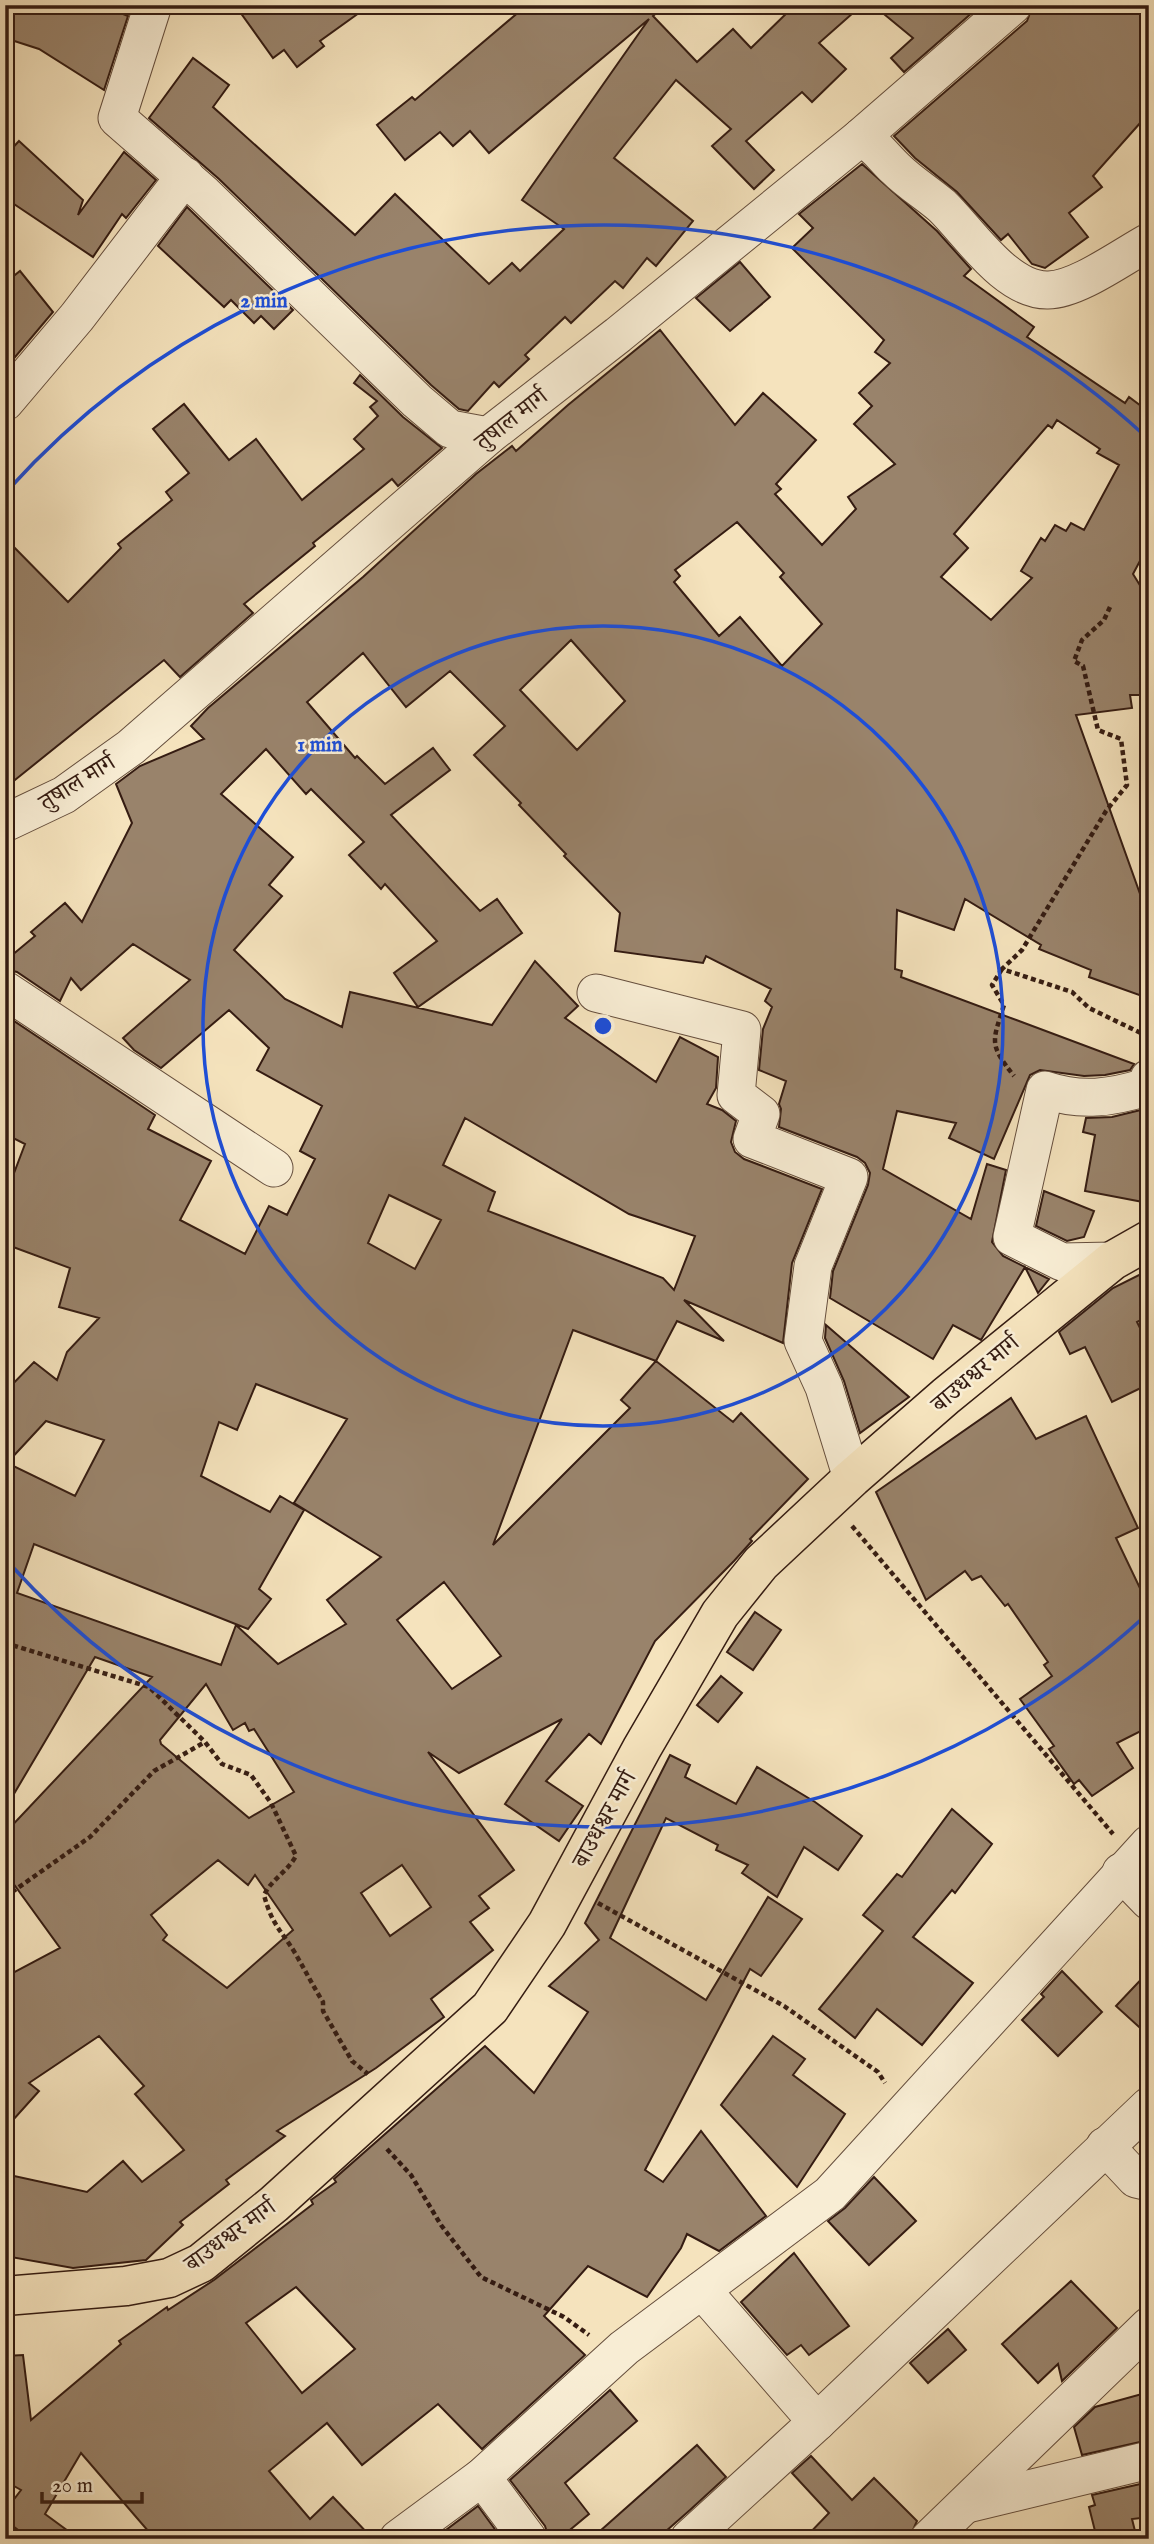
<svg xmlns="http://www.w3.org/2000/svg" width="1154" height="2544" viewBox="0 0 1154 2544" font-family="'IM FELL English','Noto Serif Devanagari',serif">
  <style>
    .building { fill: #99836b; stroke: #351c12; stroke-width: 2; fill-rule: evenodd }
    .lines { fill: none; stroke-linecap: round; stroke-linejoin: round }
    .minor-casing { stroke: #654e3d; stroke-width: 39 }
    .major-casing { stroke: #351c12; stroke-width: 41 }
    .path { stroke: #351c12; stroke-width: 4.5; stroke-dasharray: 5 3.5; stroke-linecap: butt }
    .minor { stroke: #f8edd4; stroke-width: 37 }
    .major { stroke: #f5e3bd; stroke-width: 38 }
    .ring { fill: none; stroke: #1d4ed8; stroke-width: 3.5 }
    .labels { text-anchor: middle; stroke-width: 5; stroke-linejoin: round; paint-order: stroke }
    .street-label { font-size: 24px; fill: #351c12; stroke: #f8edd4 }
    .centre { fill: #1d4ed8; stroke: #f8edd4; stroke-width: 3.5 }
    .ring-label { font-size: 21px; text-anchor: middle; font-weight: bold; fill: #1d4ed8; stroke: #f8edd4; stroke-width: 5; stroke-linejoin: round; paint-order: stroke }
  </style>
  <rect width="100%" height="100%" fill="#f5e3bd"/>
  <filter id="stains"><feTurbulence type="fractalNoise" baseFrequency=".00286" numOctaves="4"/><feColorMatrix values="0 0 0 0 .2 0 0 0 0 .09 0 0 0 0 .02 0 0 0 .5 -.17"/></filter>
  <radialGradient id="worn" r=".72"><stop offset=".6" stop-color="#630" stop-opacity="0"/><stop offset="1" stop-color="#630" stop-opacity=".3"/></radialGradient>
  <g class="building">
    <polygon points="5,5 101,5 128,16 104,90 39,49 5,38"/>
    <polygon points="235,5 370,5 320,41 324,46 297,67 284,50 273,58"/>
    <polygon points="527,5 665,5 653,16 697,62 733,29 751,48 795,5 862,5 819,43 846,69 812,102 802,92 746,141 774,170 754,189 712,146 731,129 676,80 614,158 693,221 656,266 647,258 623,288 615,281 571,323 565,317 525,355 529,359 499,387 494,382 468,411 459,409 431,385 219,179 149,118 193,58 229,85 213,107 355,235 395,194 489,284 512,263 520,271 564,229 522,200 649,19 489,153 470,131 453,146 440,132 405,160 377,125 412,97 415,100"/>
    <polygon points="873,5 981,5 904,72 891,58 913,38"/>
    <polygon points="1033,5 1149,5 1149,113 1093,176 1102,187 1069,213 1088,237 1045,268 1032,264 1008,234 1001,240 957,192 915,158 894,136 1027,21"/>
    <polygon points="19,141 83,200 78,215 124,152 156,180 126,218 122,214 93,257 5,198 5,156"/>
    <path d="M862,164L937,231L971,269L964,276L1034,327L1027,337L1125,403L1129,397L1149,412V544L1133,574L1149,600V695H1130L1132,708L1076,715L1149,919V965L1142,996L1089,977L1091,970L1039,949L1041,945L965,899L954,930L897,910L895,969L902,971L901,977L1134,1064L1130,1070L1105,1075L1084,1076L1040,1070L1030,1075L994,1159L949,1138L956,1123L897,1111L883,1169L971,1219L987,1164L1006,1170L992,1242L1003,1256L1049,1279L1038,1293L1025,1267L981,1340L953,1325L933,1359L830,1298L833,1271L868,1185L870,1173L865,1163L857,1157L779,1127L781,1109L779,1104L786,1081L759,1070L763,1029L772,1007L765,1001L771,989L706,956L703,963L615,951L620,913L564,856L566,854L519,805L521,803L474,755L505,726L450,671L406,707L363,653L307,702L355,758L357,756L385,784L433,748L450,770L391,815L480,911L497,899L522,933L418,1007L394,973L437,941L385,884L381,889L349,855L364,842L311,789L306,794L266,749L221,794L293,857L269,885L282,896L234,950L285,999L342,1027L350,992L492,1025L535,961L578,1006L565,1018L656,1082L680,1037L718,1057L716,1088L707,1104L722,1110L736,1121L731,1142L735,1152L744,1159L822,1189L792,1263L783,1343L684,1300L724,1341L677,1321L656,1361L733,1422L741,1413L808,1479L750,1539L752,1541L734,1561L655,1641L601,1744L589,1734L546,1781L583,1806L559,1841L505,1804L562,1719L459,1773L428,1752L514,1870L479,1896L489,1908L470,1922L493,1950L431,1999L444,2017L376,2068L277,2131L285,2136L226,2180L229,2184L180,2222L183,2225L146,2260L73,2268L5,2256V2174L87,2192L123,2161L142,2182L184,2150L135,2094L144,2086L99,2036L29,2083L39,2091L5,2129V1977L60,1948L5,1872V1833L152,1677L95,1657L5,1809V1392L34,1362L57,1380L67,1352L99,1318L59,1307L70,1268L5,1244V1197L25,1144L5,1134V1015L155,1115L148,1129L211,1161L180,1220L245,1254L269,1206L287,1215L315,1159L300,1151L322,1106L257,1070L269,1048L229,1010L161,1068L134,1050L123,1038L190,980L133,944L81,990L71,978L60,1001L17,972L5,969V961L35,936L31,932L65,903L82,922L132,823L116,784L140,766L204,739L191,726L208,708L363,577L476,474L512,446L516,451L568,405L660,330L735,425L763,393L816,440L776,484L781,489L775,494L822,545L856,509L848,497L895,464L854,424L872,406L859,393L890,363L875,352L884,340L792,248L813,228L799,214ZM1057,420L1100,449L1097,453L1119,465L1084,530L1071,523L1066,531L1055,525L1045,541L1041,538L1021,571L1032,578L991,620L941,577L968,548L954,534L1048,425L1052,428ZM737,522L784,573L780,577L822,624L782,666L740,617L719,636L674,582L680,576L675,570ZM571,640L625,701L577,750L520,690ZM465,1118L629,1214L695,1236L674,1290L663,1278L488,1211L495,1192L443,1165ZM389,1195L441,1220L415,1269L368,1243ZM573,1330L656,1361L621,1400L630,1408L493,1545ZM256,1384L347,1419L294,1503L381,1557L327,1600L346,1624L278,1664L236,1625L221,1665L17,1593L34,1544L248,1629L271,1599L259,1589L304,1510L280,1496L270,1512L201,1476L219,1422L237,1430ZM46,1421L104,1440L75,1496L7,1463ZM444,1582L501,1656L452,1689L397,1620ZM206,1684L233,1730L245,1723L249,1731L254,1729L294,1792L249,1818L161,1744L160,1740ZM218,1860L248,1885L255,1875L293,1930L227,1988L163,1940L167,1935L151,1915ZM402,1865L431,1907L390,1936L361,1893Z"/>
    <polygon points="187,207 293,310 274,329 261,316 254,323 231,300 224,307 158,246"/>
    <polygon points="740,262 770,297 730,331 696,298"/>
    <polygon points="20,271 53,312 5,369 5,283"/>
    <polygon points="360,375 403,417 442,448 398,486 392,479 313,543 315,546 244,604 253,613 180,677 164,660 5,788 5,538 68,602 121,548 118,544 172,500 166,492 189,473 153,429 184,404 229,460 256,439 302,500 364,449 354,439 378,416 370,407 377,401 354,383"/>
    <polygon points="1149,1108 1149,1187 1145,1186 1143,1202 1085,1191 1095,1135 1083,1132 1086,1118 1112,1117"/>
    <polygon points="1044,1191 1094,1211 1084,1237 1067,1241 1036,1226"/>
    <polygon points="1149,1270 1149,1316 1137,1322 1149,1346 1149,1384 1112,1402 1085,1347 1070,1354 1059,1332 1113,1288"/>
    <polygon points="826,1325 909,1397 860,1433 844,1381 825,1338"/>
    <polygon points="1011,1398 1036,1439 1086,1416 1138,1528 1116,1538 1149,1607 1149,1727 1117,1743 1133,1768 1092,1796 1079,1780 1074,1784 1049,1749 1054,1746 1020,1699 1052,1676 1044,1665 1048,1662 1008,1604 1005,1606 981,1576 972,1580 965,1571 926,1600 876,1492"/>
    <polygon points="755,1612 781,1630 753,1670 727,1652"/>
    <polygon points="721,1676 742,1693 718,1722 697,1705"/>
    <path d="M670,1755L690,1765L685,1777L736,1804L757,1767L815,1802L862,1836L838,1870L804,1847L777,1897L742,1873L748,1865L716,1850L718,1845L666,1818L610,1938L706,2000L768,1897L802,1919L761,1976L750,1969L645,2170L663,2182L701,2131L766,2216L719,2251L687,2234L681,2248L647,2297L588,2266L544,2316L585,2355L482,2449L438,2404L362,2465L327,2423L269,2471L310,2519L333,2497L373,2539H155L81,2453L45,2514L79,2539H30L5,2520V2511L21,2490L5,2481V2356L23,2355L31,2420L121,2344L119,2341L167,2307L168,2310L214,2280L313,2204L311,2200L336,2182L334,2179L485,2046L534,2093L588,2012L549,1986L599,1940L585,1923ZM296,2287L355,2349L302,2393L246,2323Z"/>
    <polygon points="952,1809 992,1844 955,1893 952,1890 913,1937 973,1983 922,2045 877,2009 855,2038 819,2009 883,1931 863,1915 897,1874 902,1877"/>
    <polygon points="1062,1971 1102,2012 1058,2056 1022,2020 1044,1997 1041,1994"/>
    <polygon points="1149,1971 1149,2036 1116,2006"/>
    <polygon points="773,2036 805,2059 793,2075 845,2114 797,2187 721,2105"/>
    <polygon points="874,2177 916,2221 869,2265 828,2221 845,2208"/>
    <polygon points="794,2253 849,2326 809,2355 801,2345 787,2355 741,2302"/>
    <polygon points="1071,2281 1117,2328 1062,2381 1058,2364 1038,2383 1002,2344"/>
    <polygon points="948,2329 966,2350 928,2383 910,2363"/>
    <polygon points="610,2390 637,2421 565,2483 589,2514 559,2539 549,2539 545,2526 510,2480"/>
    <polygon points="1149,2392 1149,2440 1082,2455 1074,2427 1095,2407"/>
    <polygon points="697,2445 726,2477 690,2510 657,2539 591,2539"/>
    <polygon points="811,2456 852,2500 874,2478 917,2521 909,2539 804,2539 829,2513 792,2473"/>
    <polygon points="1149,2482 1149,2517 1132,2519 1137,2539 1097,2539 1089,2507 1095,2505 1092,2495"/>
    <polygon points="478,2506 502,2539 434,2539"/>
  </g>
  <g class="lines">
    <g class="minor-casing">
      <g id="minor">
        <polyline points="153,5 117,118 204,194 417,401 450,429 488,436"/>
        <path d="M861,137C876,145 883,157 896,169C910,183 927,193 942,206C969,232 1006,291 1048,290C1077,290 1123,256 1149,242"/>
        <polyline points="5,402 77,317 185,176"/>
        <polyline points="5,823 64,795 131,747 488,436 618,335 861,137 1013,5"/>
        <polyline points="5,990 274,1168"/>
        <polyline points="596,993 742,1030 736,1095 761,1114 752,1139 849,1177 813,1266 803,1341 824,1387 852,1478"/>
        <path d="M1112,1261L1062,1262L1012,1237L1045,1090C1081,1102 1111,1098 1146,1087L1149,1078"/>
        <polyline points="1121,1872 1149,1901"/>
        <polyline points="1105,2146 1136,2179 1149,2182"/>
        <polyline points="702,2290 817,2422"/>
        <polyline points="482,2477 528,2539"/>
        <polyline points="967,2504 1149,2460"/>
        <polyline points="398,2539 482,2477 624,2348 830,2194 1149,1844"/>
        <polyline points="689,2539 817,2422 1149,2106"/>
        <polyline points="929,2539 1149,2326"/>
      </g>
    </g>
    <g class="major-casing">
      <polyline id="major" points="5,2296 126,2286 169,2278 201,2263 274,2204 490,2008 547,1924 642,1748 720,1614 761,1563 852,1478 946,1396 1112,1261 1149,1240"/>
    </g>
    <g class="path">
      <polyline points="1110,607 1104,620 1082,640 1074,661 1083,666 1098,730 1121,739 1127,785 1106,811 1022,950 1002,969 1072,992 1089,1008 1149,1037"/>
      <path d="M1002,969L992,985L1004,1005C992,1043 989,1044 1014,1076"/>
      <polyline points="852,1526 1113,1834"/>
      <path d="M5,1643L149,1687L205,1742L222,1764L251,1775L271,1803L296,1856C287,1872 272,1879 264,1895C272,1925 281,1930 295,1953C305,1970 313,1986 323,2002V2011L352,2061L368,2074"/>
      <polyline points="5,1897 90,1837 154,1771 205,1742"/>
      <polyline points="598,1903 784,2006 878,2072 885,2083"/>
      <polyline points="387,2149 411,2175 441,2225 481,2277 564,2317 589,2335"/>
    </g>
    <use href="#minor" class="minor"/>
    <use href="#major" class="major"/>
  </g>
  <g class="ring">
    <circle cx="603" cy="1026" r="400"/>
    <path d="M1144 1617A801 801 0 0 1 8 1562M8 490A801 801 0 0 1 1144 435"/>
  </g>
  <g class="labels">
    <g class="street-label">
      <text transform="translate(511 419) rotate(-38)" y="8">तुषाल मार्ग</text>
      <text transform="translate(77 782) rotate(-32)" y="8">तुषाल मार्ग</text>
      <text transform="translate(975 1373) rotate(-40)" y="8">बाउधश्वर मार्ग</text>
      <text transform="translate(604 1819) rotate(-61)" y="8">बाउधश्वर मार्ग</text>
      <text transform="translate(230 2235) rotate(-36)" y="8">बाउधश्वर मार्ग</text>
    </g>
  </g>
  <circle cx="603" cy="1026" r="10" class="centre"/>
  <g class="ring-label">
    <text x="264" y="307">2 min</text>
    <text x="320" y="751">1 min</text>
  </g>
  <rect width="1154" height="2544" fill="none" stroke="#f5e3bd" stroke-width="28"/>
  <rect x="7" y="7" width="1140" height="2530" fill="none" stroke="#351c12" stroke-width="3.5"/>
  <rect x="14" y="14" width="1126" height="2516" fill="none" stroke="#351c12" stroke-width="2"/>
  <path d="M42 2492v10h100v-10" fill="none" stroke="#351c12" stroke-width="3.5"/>
  <text x="52" y="2492" font-size="21" fill="#351c12" stroke="#f8edd4" stroke-width="5" paint-order="stroke">20 m</text>
  <rect width="100%" height="100%" filter="url(#stains)"/>
  <rect width="100%" height="100%" fill="url(#worn)"/>
</svg>
